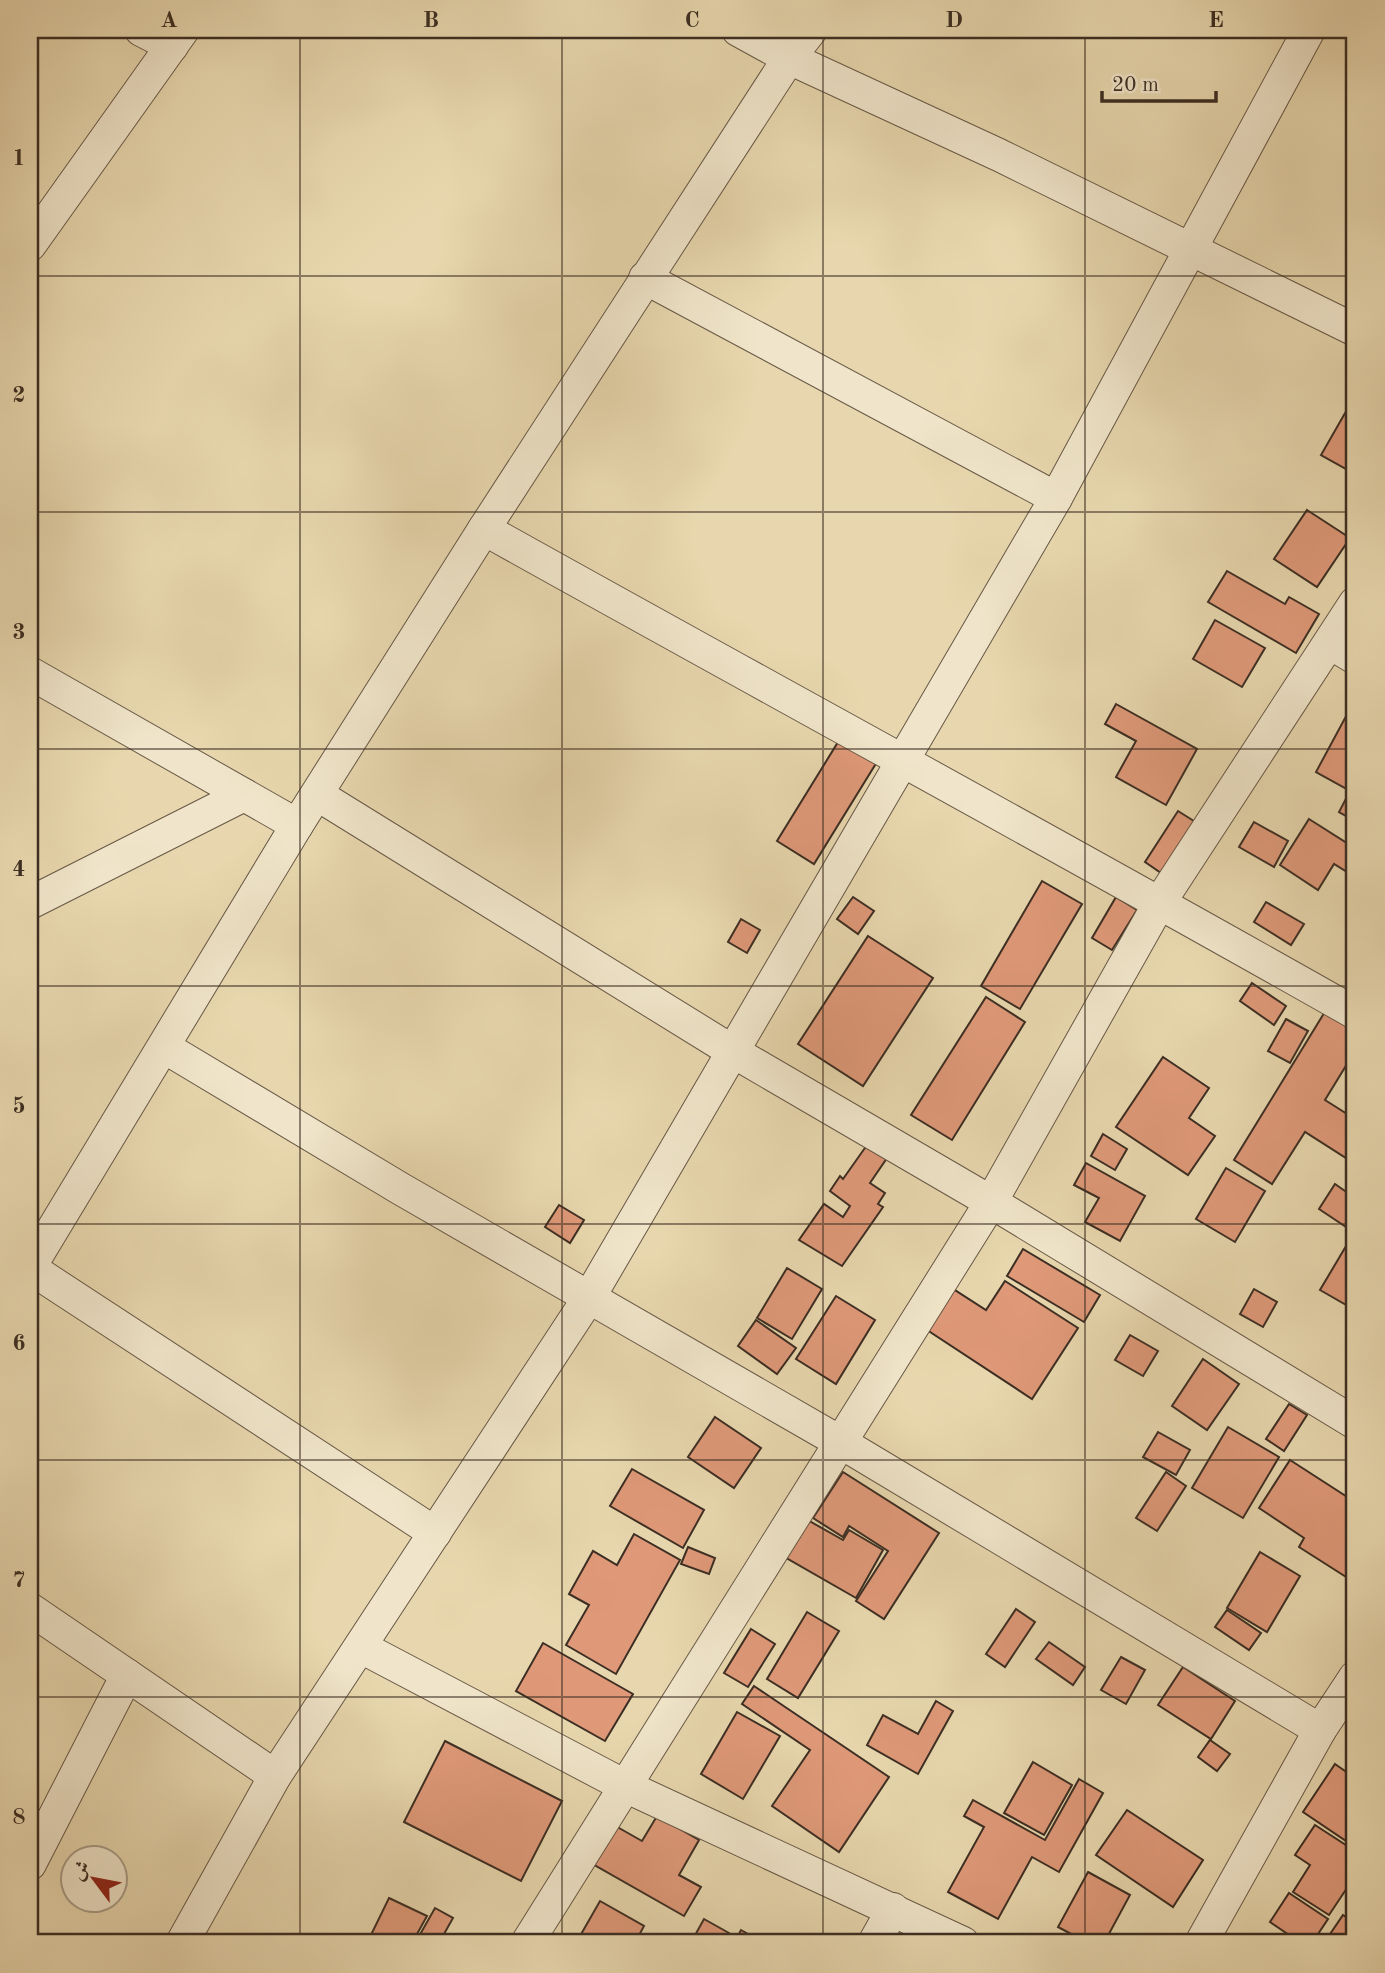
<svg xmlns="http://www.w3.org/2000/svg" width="1385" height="1973" viewBox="0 0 1385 1973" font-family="'Old Standard TT',Amiri,serif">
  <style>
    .building { fill: #df9979; stroke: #3c2e23; stroke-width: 2 }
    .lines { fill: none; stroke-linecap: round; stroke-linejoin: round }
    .street-casing { stroke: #675846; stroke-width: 34 }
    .street { stroke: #f0e5ca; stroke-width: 32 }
    .grid { fill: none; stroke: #3c2e23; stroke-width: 2; stroke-opacity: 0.55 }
    .neatline { fill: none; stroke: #3c2e23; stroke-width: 2.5 }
    .grid-label { font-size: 23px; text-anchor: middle; font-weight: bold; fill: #3c2e23 }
  </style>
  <rect width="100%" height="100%" fill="#e8d7ae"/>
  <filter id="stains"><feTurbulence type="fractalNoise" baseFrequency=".00286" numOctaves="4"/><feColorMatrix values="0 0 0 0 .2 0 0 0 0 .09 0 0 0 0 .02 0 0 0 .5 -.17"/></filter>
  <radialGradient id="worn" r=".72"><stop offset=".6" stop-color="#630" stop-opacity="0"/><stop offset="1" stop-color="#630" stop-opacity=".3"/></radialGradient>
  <g class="building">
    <polygon points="1352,401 1355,403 1355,474 1321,455"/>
    <polygon points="1307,510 1350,538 1317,587 1274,559"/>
    <polygon points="1227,571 1285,604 1289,597 1319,614 1296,653 1208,602"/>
    <polygon points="1215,620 1265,648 1242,687 1193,659"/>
    <polygon points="1116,704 1197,749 1166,805 1116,777 1136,741 1105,724"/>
    <polygon points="1351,707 1355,709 1355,821 1339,812 1350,791 1316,772"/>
    <polygon points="843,734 880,757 814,864 777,841"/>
    <polygon points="1178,811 1197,823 1164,875 1145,862"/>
    <polygon points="1309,819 1347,843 1355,829 1355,877 1334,864 1318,890 1280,865"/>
    <polygon points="1254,822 1288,841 1274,867 1239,847"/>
    <polygon points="1042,881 1082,904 1020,1009 981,986"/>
    <polygon points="853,897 874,911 858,934 837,919"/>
    <polygon points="1116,897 1137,910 1112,950 1092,938"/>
    <polygon points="1266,902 1304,924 1291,945 1254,922"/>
    <polygon points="741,919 760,930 747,953 728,942"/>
    <polygon points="868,936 933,978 863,1086 798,1044"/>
    <polygon points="1252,983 1286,1006 1274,1025 1240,1001"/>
    <polygon points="986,997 1025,1022 952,1140 911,1115"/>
    <polygon points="1326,1010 1355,1027 1355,1051 1325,1100 1355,1119 1355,1143 1346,1158 1305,1132 1272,1184 1234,1160"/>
    <polygon points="1286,1019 1308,1031 1290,1063 1268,1051"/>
    <polygon points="1163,1057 1209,1088 1189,1118 1215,1136 1188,1175 1116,1127"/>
    <polygon points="1103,1134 1127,1149 1115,1170 1091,1156"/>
    <polygon points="867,1145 887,1158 870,1183 885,1193 878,1204 883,1207 842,1266 799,1240 824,1204 843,1217 850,1206 830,1191 840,1176 843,1179"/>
    <polygon points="1086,1163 1145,1196 1120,1241 1085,1222 1099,1198 1074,1185"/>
    <polygon points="1226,1168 1265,1191 1235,1242 1196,1219"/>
    <polygon points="1335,1184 1355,1198 1355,1233 1319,1209"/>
    <polygon points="559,1205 584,1220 570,1243 545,1227"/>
    <polygon points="1352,1236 1355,1238 1355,1310 1320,1290"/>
    <polygon points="1023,1249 1100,1295 1084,1322 1007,1276"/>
    <polygon points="787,1268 822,1289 792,1339 757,1318"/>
    <polygon points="1005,1281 1078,1328 1032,1399 924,1328 950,1287 986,1310"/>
    <polygon points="1254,1289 1277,1302 1263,1327 1240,1314"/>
    <polygon points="836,1296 875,1320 836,1384 796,1359"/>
    <polygon points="756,1320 796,1348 777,1374 738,1346"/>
    <polygon points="1130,1335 1158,1351 1143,1376 1115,1360"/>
    <polygon points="1203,1359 1239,1384 1207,1430 1172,1406"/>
    <polygon points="1355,1365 1355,1379 1349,1375"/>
    <polygon points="1289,1404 1307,1415 1284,1451 1266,1439"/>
    <polygon points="715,1417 761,1448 734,1488 688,1457"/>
    <polygon points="1228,1427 1279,1457 1243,1518 1192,1488"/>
    <polygon points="1158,1432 1190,1450 1176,1475 1143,1457"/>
    <polygon points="1290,1460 1355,1502 1354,1582 1299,1547 1304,1538 1259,1508"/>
    <polygon points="632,1469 704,1510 683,1548 610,1506"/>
    <polygon points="843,1472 939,1533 884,1619 856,1601 888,1551 849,1526 843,1537 813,1518"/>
    <polygon points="1166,1472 1186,1486 1157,1531 1136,1518"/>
    <polygon points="797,1514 843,1540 849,1530 883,1550 856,1598 776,1552"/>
    <polygon points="634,1534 680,1560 616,1674 566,1645 589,1605 569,1594 593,1551 617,1565"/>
    <polygon points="688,1547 715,1558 709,1574 681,1564"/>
    <polygon points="1260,1552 1300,1576 1267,1632 1227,1608"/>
    <polygon points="1016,1609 1035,1622 1005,1667 986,1654"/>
    <polygon points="1227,1610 1261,1633 1249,1650 1215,1627"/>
    <polygon points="807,1612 839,1631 798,1698 767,1679"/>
    <polygon points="751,1629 775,1644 748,1687 724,1673"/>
    <polygon points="1049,1642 1085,1667 1073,1685 1036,1659"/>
    <polygon points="543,1643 633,1694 605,1741 516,1691"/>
    <polygon points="1121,1657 1145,1670 1126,1704 1101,1690"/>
    <polygon points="1183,1667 1235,1701 1211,1739 1158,1705"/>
    <polygon points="754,1686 889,1777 839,1852 772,1806 810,1750 742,1704"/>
    <polygon points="936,1701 953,1711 918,1774 867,1745 883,1715 918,1734"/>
    <polygon points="737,1712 780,1736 743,1799 701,1774"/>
    <polygon points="1210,1740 1230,1754 1217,1771 1198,1757"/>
    <polygon points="445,1741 562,1801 521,1881 404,1822"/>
    <polygon points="1033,1762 1072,1785 1044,1835 1004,1813"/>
    <polygon points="1335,1764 1355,1778 1355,1847 1303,1812"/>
    <polygon points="1079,1779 1103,1793 1059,1872 1032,1857 998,1919 948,1892 984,1827 964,1816 973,1800 1045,1840"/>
    <polygon points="1127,1810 1203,1860 1173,1907 1096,1855"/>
    <polygon points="657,1816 699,1840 679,1875 701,1887 684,1916 591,1863 612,1824 642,1841"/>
    <polygon points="1315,1825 1355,1851 1355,1876 1329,1915 1293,1892 1310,1865 1295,1855"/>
    <polygon points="1088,1872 1130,1895 1104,1943 1088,1943 1058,1927"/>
    <polygon points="1289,1893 1328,1919 1312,1943 1301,1943 1270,1922"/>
    <polygon points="389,1898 427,1916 412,1943 367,1943"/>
    <polygon points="600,1901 644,1926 636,1941 641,1943 576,1943"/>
    <polygon points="435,1908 453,1918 439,1943 428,1943 418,1938"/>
    <polygon points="1343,1915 1355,1923 1355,1943 1324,1943"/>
    <polygon points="704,1919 729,1933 723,1943 705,1943 694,1937"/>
    <polygon points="741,1930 764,1943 734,1943"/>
  </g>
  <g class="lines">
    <g class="street-casing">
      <g id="street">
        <polyline points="141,30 172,46"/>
        <polyline points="738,30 789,58 999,155 1355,330"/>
        <polyline points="30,245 183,30"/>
        <polyline points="645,278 1056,498"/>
        <path d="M484,529C774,691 1066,849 1355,1013"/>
        <polyline points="1330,643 1355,658"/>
        <polyline points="30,673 297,825"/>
        <polyline points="318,795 732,1051 991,1202 1355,1423"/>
        <polyline points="30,903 244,795"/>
        <polyline points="164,1047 401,1189 840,1442 1320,1730"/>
        <polyline points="30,1267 297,825 484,529 789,58 811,30"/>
        <polyline points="30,1268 435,1533"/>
        <polyline points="30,1609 275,1776"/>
        <polyline points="361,1647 625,1786 963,1943"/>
        <polyline points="30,1864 127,1675"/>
        <polyline points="182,1943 275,1776 590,1296 1056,498 1309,30"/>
        <polyline points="527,1943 991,1202 1160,902 1355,603"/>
        <polyline points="874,1943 893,1909"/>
        <polyline points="1201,1943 1320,1730 1355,1677"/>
      </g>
    </g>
    <use href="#street" class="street"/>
  </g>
  <path class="grid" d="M300,30V1943M562,30V1943M823,30V1943M1085,30V1943M30,276H1355M30,512H1355M30,749H1355M30,986H1355M30,1224H1355M30,1460H1355M30,1697H1355"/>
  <rect width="1385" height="1973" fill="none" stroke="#e8d7ae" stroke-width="77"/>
  <g transform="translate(94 1879) rotate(302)"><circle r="33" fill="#f0e5ca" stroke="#a89c87" stroke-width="2"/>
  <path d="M0-5L12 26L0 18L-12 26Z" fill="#8f2418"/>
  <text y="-10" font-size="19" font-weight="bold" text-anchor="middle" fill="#3c2e23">ش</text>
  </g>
  <path d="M1102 91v10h114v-10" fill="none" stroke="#3c2e23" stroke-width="3.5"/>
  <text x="1112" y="91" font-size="21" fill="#3c2e23" stroke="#f0e5ca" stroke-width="5" paint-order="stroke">20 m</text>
  <rect x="38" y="38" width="1308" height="1896" class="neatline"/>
  <g class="grid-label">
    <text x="169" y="27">A</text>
    <text x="431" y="27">B</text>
    <text x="692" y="27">C</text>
    <text x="954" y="27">D</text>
    <text x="1216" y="27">E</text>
    <text x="19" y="165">1</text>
    <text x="19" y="402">2</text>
    <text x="19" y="639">3</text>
    <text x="19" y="876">4</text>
    <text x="19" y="1113">5</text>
    <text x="19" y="1350">6</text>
    <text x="19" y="1587">7</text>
    <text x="19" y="1824">8</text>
  </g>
  <rect width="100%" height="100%" filter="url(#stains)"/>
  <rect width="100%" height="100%" fill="url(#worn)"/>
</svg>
